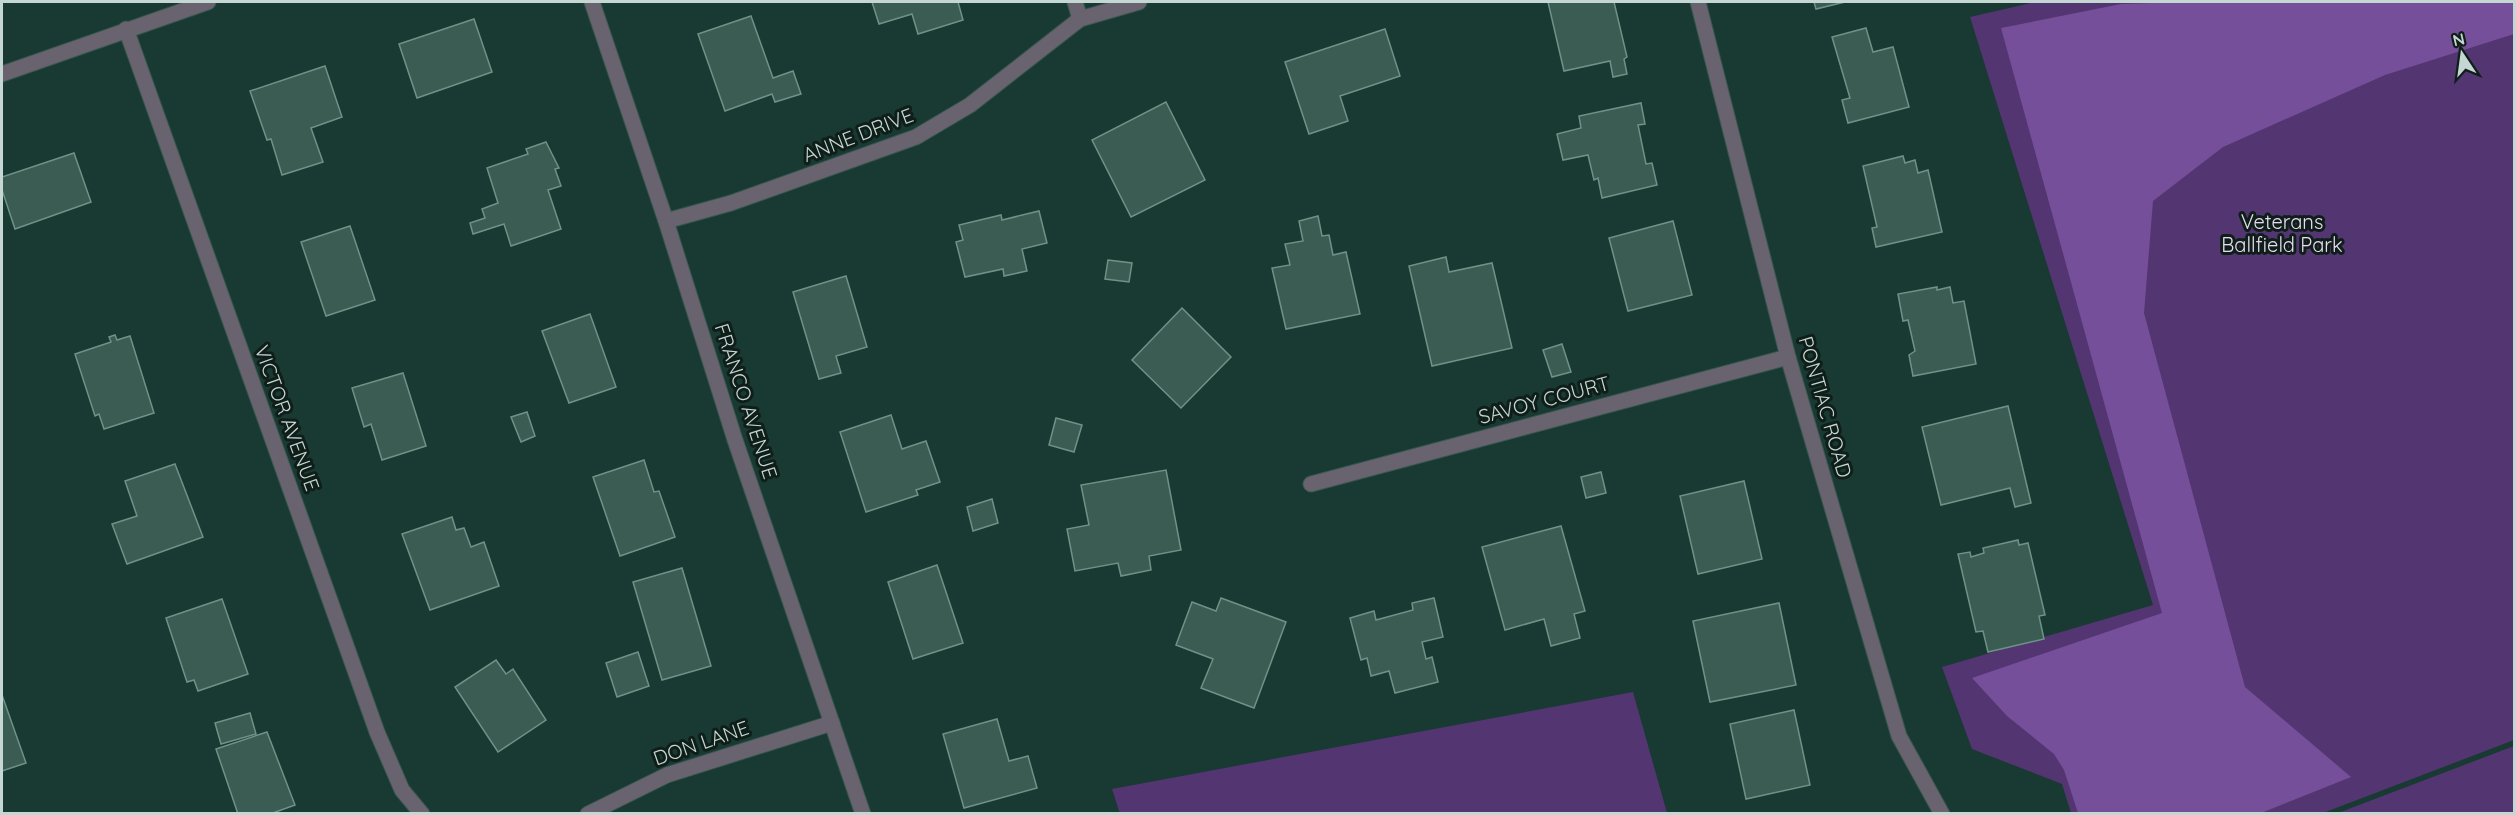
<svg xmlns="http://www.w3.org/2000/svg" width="2516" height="815" viewBox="0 0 2516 815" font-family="Quicksand,sans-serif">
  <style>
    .green { fill: #533571 }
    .forest { fill: #754f9a }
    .building { fill: #3a5c53; stroke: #6f9288; stroke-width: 1.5 }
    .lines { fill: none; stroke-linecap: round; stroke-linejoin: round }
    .minor-casing { stroke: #37564f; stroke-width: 17 }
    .minor { stroke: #68636e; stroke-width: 15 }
    .labels { text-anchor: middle; stroke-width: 6; stroke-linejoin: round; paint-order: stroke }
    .street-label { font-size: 20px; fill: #c5d7d2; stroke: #101e1a }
    .park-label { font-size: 20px; fill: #e6dcf1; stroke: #101e1a }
  </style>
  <rect width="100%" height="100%" fill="#183a32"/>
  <g class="green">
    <polygon points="2035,2 2514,2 2514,740 2323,813 2071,813 2062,784 1972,749 1942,667 2153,605 1970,17"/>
    <polygon points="1633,692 1667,813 1120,814 1112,789"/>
    <polygon points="2514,746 2514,813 2338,813"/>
  </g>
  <polygon class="forest" points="2183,2 2514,2 2514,34 2385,75 2223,147 2153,201 2144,313 2245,687 2351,777 2261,813 2078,813 2064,770 2054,754 2007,716 1972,678 2162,613 2001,28 2121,4"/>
  <g class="building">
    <polygon points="872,2 958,2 963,20 918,34 912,14 879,24"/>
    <polygon points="1548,2 1614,2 1627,57 1624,59 1627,74 1613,77 1610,61 1564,71"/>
    <polygon points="1814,2 1845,2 1816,9"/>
    <polygon points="751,16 773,78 793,71 801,94 775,102 772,94 725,111 698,34"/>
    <polygon points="474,19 492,72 417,98 399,44"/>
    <polygon points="1866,28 1873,52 1893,47 1909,107 1848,123 1842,100 1850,98 1832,37"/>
    <polygon points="1385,29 1400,76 1340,96 1348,121 1309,134 1285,62"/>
    <polygon points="325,66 342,117 311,128 323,162 282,175 271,139 267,140 250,91"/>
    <polygon points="1166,102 1205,180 1131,217 1092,140"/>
    <polygon points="1641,103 1645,124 1638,125 1646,164 1652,163 1657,185 1602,198 1598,178 1594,180 1588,155 1563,160 1557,134 1581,128 1579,116"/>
    <polygon points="546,142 559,168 555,169 561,186 548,190 561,229 511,246 504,224 473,234 470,223 485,218 482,209 498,203 487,168 528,154 526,149"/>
    <polygon points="74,153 91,202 15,229 2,190 2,177"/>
    <polygon points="1903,156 1905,163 1915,160 1918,173 1928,170 1942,232 1876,247 1872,228 1877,227 1863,166"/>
    <polygon points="1039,211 1047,243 1022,249 1027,271 1004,276 1003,269 965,277 956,242 963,240 959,225 1001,215 1002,220"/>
    <polygon points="1318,216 1322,236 1329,235 1333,255 1346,252 1360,314 1286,329 1272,268 1290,265 1285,244 1303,241 1299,221"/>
    <polygon points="1673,221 1692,295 1628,311 1609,238"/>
    <polygon points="350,226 375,300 326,316 301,242"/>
    <polygon points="1446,257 1449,272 1492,263 1512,348 1432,366 1409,266"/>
    <polygon points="1108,260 1132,263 1129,282 1105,279"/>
    <polygon points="846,276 867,347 836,356 841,373 819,379 793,292"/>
    <polygon points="1937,287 1937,290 1950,287 1953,303 1964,301 1976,364 1913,376 1909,355 1915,351 1908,320 1903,321 1898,294"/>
    <polygon points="1182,308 1231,357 1181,408 1132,360"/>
    <polygon points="590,314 616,387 569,403 542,331"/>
    <polygon points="115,335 117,340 130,336 154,413 104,429 99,414 95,416 75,354 111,342 109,337"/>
    <polygon points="1562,344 1571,372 1552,377 1543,350"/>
    <polygon points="403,373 426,446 382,460 371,424 364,427 352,388"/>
    <polygon points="2008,406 2031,503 2015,507 2010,488 1941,505 1922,427"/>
    <polygon points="527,412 535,436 521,442 511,417"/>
    <polygon points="891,415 902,449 926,441 940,482 916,490 918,495 866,512 840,432"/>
    <polygon points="1056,418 1082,425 1074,452 1049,445"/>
    <polygon points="644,460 654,492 659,491 675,537 620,556 593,477"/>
    <polygon points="175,464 203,537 127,564 112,524 137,516 125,481"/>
    <polygon points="1166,470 1181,550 1149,556 1151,570 1121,576 1118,563 1075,571 1067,529 1089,525 1081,485"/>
    <polygon points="1601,472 1606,493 1586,498 1581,477"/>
    <polygon points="1744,481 1762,559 1698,574 1680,496"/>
    <polygon points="992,499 998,523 973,531 967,507"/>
    <polygon points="452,517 456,530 464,528 471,547 484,542 499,586 430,610 402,534"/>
    <polygon points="1561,526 1585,611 1574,614 1580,638 1551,646 1544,619 1505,630 1482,547"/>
    <polygon points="2018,540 2019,545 2028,543 2045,615 2039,616 2044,639 1988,652 1983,631 1976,632 1958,554 1970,552 1971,557 1984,553 1983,548"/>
    <polygon points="937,565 963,643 913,659 888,582"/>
    <polygon points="682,568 711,666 662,680 633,582"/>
    <polygon points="1221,598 1286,622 1254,708 1201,688 1213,659 1176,645 1192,602 1216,611"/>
    <polygon points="1434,598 1443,637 1422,642 1426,659 1432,657 1438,682 1395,693 1389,671 1371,676 1367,658 1361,660 1350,618 1374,611 1376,620 1413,610 1412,603"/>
    <polygon points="222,599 248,674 198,691 194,680 187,682 166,618"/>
    <polygon points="1779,603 1796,685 1710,702 1693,621"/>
    <polygon points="638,652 649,686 617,697 606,663"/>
    <polygon points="496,660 506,674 513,669 546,720 498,752 455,687"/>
    <polygon points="2,695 26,763 2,771"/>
    <polygon points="1794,710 1810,785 1746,799 1730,724"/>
    <polygon points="250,713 256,734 221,744 215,723"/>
    <polygon points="997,719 1009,761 1028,756 1037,788 964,808 943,734"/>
    <polygon points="267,732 295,805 270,814 238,814 216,749"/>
  </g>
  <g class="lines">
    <g class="minor-casing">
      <g id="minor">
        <polyline points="592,2 666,221 735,440 863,814"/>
        <polyline points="1075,2 1080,19"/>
        <polyline points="1698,2 1788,357 1899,736 1942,814"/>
        <polyline points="126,29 377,732 402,790 422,814"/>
        <polyline points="2,74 208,2"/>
        <polyline points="666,221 731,203 916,137 970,105 1080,19 1139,2"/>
        <polyline points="1311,484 1788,357"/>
        <polyline points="588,814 667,775 832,723"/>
      </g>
    </g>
    <use href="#minor" class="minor"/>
  </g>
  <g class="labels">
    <g class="street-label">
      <text transform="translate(858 135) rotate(-21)" y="7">ANNE DRIVE</text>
      <text transform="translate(1544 400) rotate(-15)" y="7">SAVOY COURT</text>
      <text transform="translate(746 401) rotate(72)" y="7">FRANCO AVENUE</text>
      <text transform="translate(1825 407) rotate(74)" y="7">PONTIAC ROAD</text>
      <text transform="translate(287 418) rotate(70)" y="7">VICTOR AVENUE</text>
      <text transform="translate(701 743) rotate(-19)" y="7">DON LANE</text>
    </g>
    <g class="park-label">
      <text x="2282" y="229">Veterans<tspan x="2282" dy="23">Ballfield Park</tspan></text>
    </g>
  </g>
  <rect width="2516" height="815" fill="none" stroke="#c5d7d2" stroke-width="6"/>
  <g transform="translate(2462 54) rotate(347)" stroke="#101e1a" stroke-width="4.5" paint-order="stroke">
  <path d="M0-4.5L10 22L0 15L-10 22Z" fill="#c5d7d2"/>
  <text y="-9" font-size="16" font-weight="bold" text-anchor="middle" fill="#c5d7d2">N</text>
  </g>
</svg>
